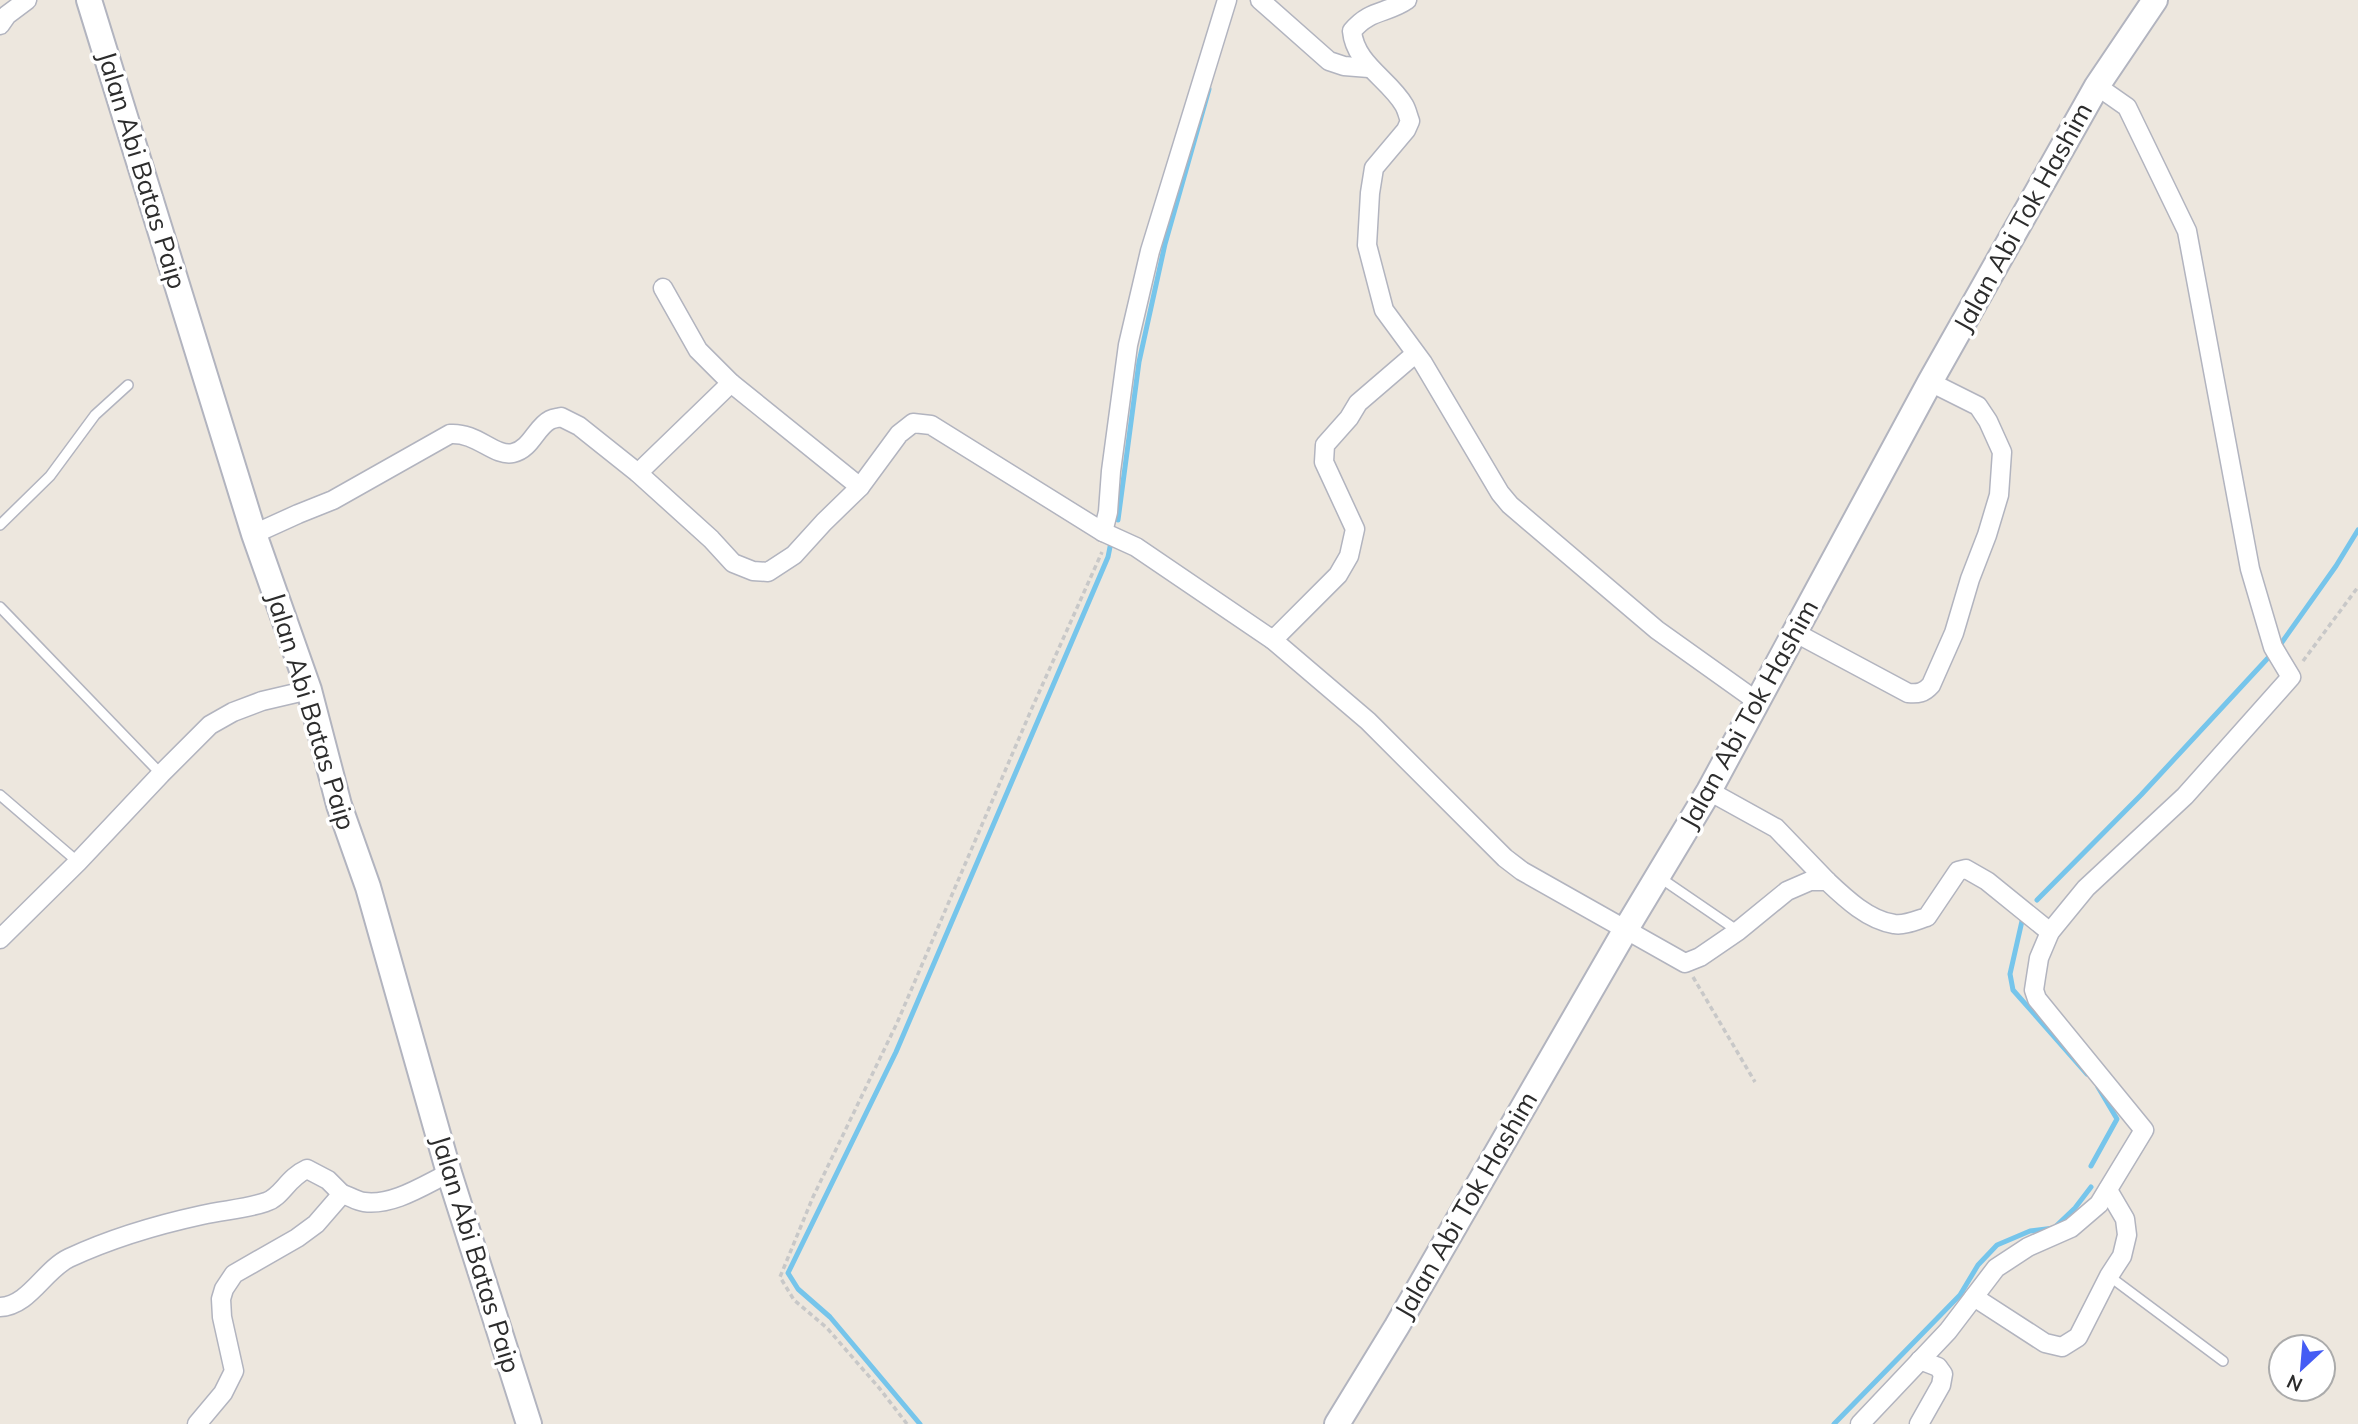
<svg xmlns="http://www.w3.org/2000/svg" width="2358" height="1424" viewBox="0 0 2358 1424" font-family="Mulish,sans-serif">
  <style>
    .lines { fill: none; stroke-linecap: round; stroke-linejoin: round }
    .stream { stroke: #76c5eb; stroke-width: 5 }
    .lane-casing { stroke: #b2b4bf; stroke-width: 12 }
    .street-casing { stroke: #b2b4bf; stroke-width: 21 }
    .secondary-casing { stroke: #b2b4bf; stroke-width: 28 }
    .path { stroke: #c8c8c8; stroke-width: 3.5; stroke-dasharray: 5 3.5; stroke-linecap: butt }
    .lane { stroke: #fff; stroke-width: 9 }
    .street { stroke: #fff; stroke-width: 18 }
    .secondary { stroke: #fff; stroke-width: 24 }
    .labels { text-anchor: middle; stroke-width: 7; stroke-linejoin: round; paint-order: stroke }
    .street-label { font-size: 26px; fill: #2c2c2c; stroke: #fff }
  </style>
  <rect width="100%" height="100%" fill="#ede7de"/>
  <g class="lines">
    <g class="stream">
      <polyline points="1118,520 1139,362 1165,244 1209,89"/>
      <polyline points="2037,900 2141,795 2280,645 2336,566 2358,530"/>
      <polyline points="2022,921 2010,974 2013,990 2087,1074"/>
      <polyline points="2091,1166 2117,1119 2098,1087"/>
      <polyline points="920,1424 830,1317 798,1289 788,1273 896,1052 1108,557 1111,542"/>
      <polyline points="1834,1424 1960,1295 1978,1265 1997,1245 2030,1231 2054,1228 2075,1208 2091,1187"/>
    </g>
    <g class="lane-casing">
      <g id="lane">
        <polyline points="0,525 50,476 95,415 128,385"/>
        <polyline points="0,607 161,774"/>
        <polyline points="0,795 78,862"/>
        <polyline points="1659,877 1738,931"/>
        <polyline points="2109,1276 2223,1361"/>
      </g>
    </g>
    <g class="street-casing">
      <g id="street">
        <polyline points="1260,0 1329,61 1344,66 1369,68"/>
        <path d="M1407,0C1387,14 1370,9 1352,31C1355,64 1389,79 1404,105C1407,110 1408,116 1410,121L1406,130L1374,168L1370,193L1367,245L1384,310L1423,363L1500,493L1510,505L1657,630L1758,702"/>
        <polyline points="0,25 7,15 27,0"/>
        <polyline points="663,288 698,350 731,383 860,487"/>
        <polyline points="638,473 731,383"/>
        <polyline points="1103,532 1108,512 1111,471 1128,345 1150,251 1227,0"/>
        <path d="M254,534L298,514L333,500L450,434C477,432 494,457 513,453C531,449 536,427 550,420C554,418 558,418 561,417L579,426L638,473L711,539L733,563L753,571L768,572L794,555L824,522L860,487L899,434L913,423L931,425L1103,532L1136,547L1273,640L1368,721L1505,858L1522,871L1685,963L1700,957L1738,931L1787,891L1810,881H1827C1845,898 1868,920 1894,924C1904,926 1917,920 1927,917L1958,871L1966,869L1987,881L2050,932"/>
        <path d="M1794,632L1908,693C1918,694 1924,693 1931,685L1954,633L1970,579L1987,535L1999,495L2002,452L1988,421L1978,406L1930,382"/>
        <polyline points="1273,640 1338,575 1349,556 1355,529 1324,462 1325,445 1349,418 1358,403 1415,354"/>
        <polyline points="1709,791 1776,828 1827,881"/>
        <polyline points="0,939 78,862 161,774 210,725 233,712 262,701 309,690"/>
        <polyline points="1974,1297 2045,1343 2062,1347 2078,1337 2109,1276 2122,1256 2127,1235 2125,1219 2108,1190"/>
        <path d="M0,1307C29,1306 44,1270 69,1258C112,1238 156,1225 202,1215C223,1210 246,1209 266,1202C282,1197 287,1178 307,1169L328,1180L342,1194"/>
        <path d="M197,1424L223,1393L234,1371L222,1317L221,1299L224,1289L234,1274L297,1238L316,1224L342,1194C350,1196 356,1201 364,1202C393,1206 424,1185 449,1173"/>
        <polyline points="1860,1424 1948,1331 1996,1268 2028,1247 2071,1228 2099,1204 2144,1130 2037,999 2034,990 2036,977 2039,958 2050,932 2086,888 2185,796 2291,677 2273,647 2250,569 2187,231 2127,107 2097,86"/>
        <polyline points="1919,1424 1941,1385 1943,1374 1938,1367 1920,1360"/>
      </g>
    </g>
    <g class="secondary-casing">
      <g id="secondary">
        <polyline points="89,0 254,534 309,690 339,805 368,887 449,1173 529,1424"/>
        <polyline points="1337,1424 1397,1326 1626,929 1709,791 1930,382 2097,86 2155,0"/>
      </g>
    </g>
    <g class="path">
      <polyline points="2303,661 2358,587"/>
      <polyline points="1693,977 1755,1082"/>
      <polyline points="907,1424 880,1389 827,1328 794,1300 780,1277 813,1197 897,1023 1032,708 1102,552"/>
    </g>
    <use href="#lane" class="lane"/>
    <use href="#street" class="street"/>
    <use href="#secondary" class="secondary"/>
  </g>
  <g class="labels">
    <g class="street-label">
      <text transform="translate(142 170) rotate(73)" y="9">Jalan Abi Batas Paip</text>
      <text transform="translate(2023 217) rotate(-61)" y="9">Jalan Abi Tok Hashim</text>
      <text transform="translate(311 711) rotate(73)" y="9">Jalan Abi Batas Paip</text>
      <text transform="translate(1749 714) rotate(-61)" y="9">Jalan Abi Tok Hashim</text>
      <text transform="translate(1466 1205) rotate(-60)" y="9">Jalan Abi Tok Hashim</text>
      <text transform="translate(476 1254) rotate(73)" y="9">Jalan Abi Batas Paip</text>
    </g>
  </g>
  <g transform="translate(2302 1368) rotate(206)"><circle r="33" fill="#ffffff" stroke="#ababab" stroke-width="2"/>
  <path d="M0-5L12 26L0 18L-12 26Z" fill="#455cf4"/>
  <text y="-10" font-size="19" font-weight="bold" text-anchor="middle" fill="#2c2c2c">N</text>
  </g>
</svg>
